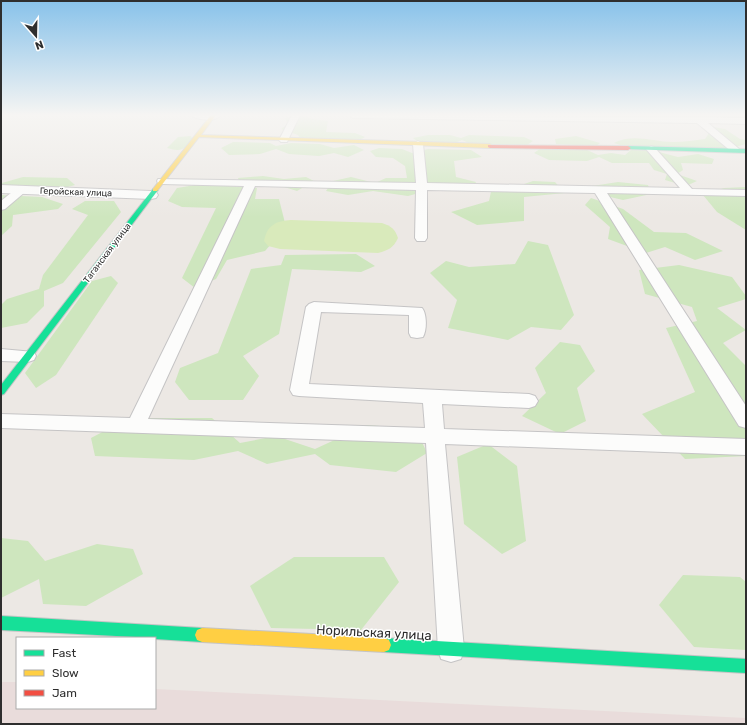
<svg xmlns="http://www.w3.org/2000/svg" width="747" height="725" viewBox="0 0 747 725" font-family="Rubik,sans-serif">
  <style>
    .medical { fill: #e9dcdb }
    .green { fill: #cee6be }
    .pitch { fill: #d9eabb }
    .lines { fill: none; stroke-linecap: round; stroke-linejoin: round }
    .lane-casing { stroke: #c5c4c5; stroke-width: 2 }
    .street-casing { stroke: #c5c4c5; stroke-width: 2 }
    .fast-casing { stroke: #c5c4c5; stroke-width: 2 }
    .slow-casing { stroke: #c5c4c5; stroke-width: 2 }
    .jam-casing { stroke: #c5c4c5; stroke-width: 2 }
    .lane { fill: #fcfcfb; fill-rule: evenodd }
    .street { fill: #fcfcfb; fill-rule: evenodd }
    .fast { fill: #16e098; fill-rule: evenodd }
    .slow { fill: #ffcf43; fill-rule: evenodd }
    .jam { fill: #f24e42; fill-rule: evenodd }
    .labels { text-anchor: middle; stroke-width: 3; stroke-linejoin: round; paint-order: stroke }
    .far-street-label { font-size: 9px; fill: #2e2e2e; stroke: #fff }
    .near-street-label { font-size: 13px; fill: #2e2e2e; stroke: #fff }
  </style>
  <rect width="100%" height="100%" fill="#ece8e4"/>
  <polygon class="medical" points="1,682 17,682 17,708 155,708 155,689 746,718 746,724 1,724"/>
  <g class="green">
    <polygon points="303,115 312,119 328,121 326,132 355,133 365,137 358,141 301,139 298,135 281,129 288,124 285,118"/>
    <polygon points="513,115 694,115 708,119 518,119"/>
    <path d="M713,127L725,129L740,139L746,140V144L728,149L627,147L614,143C633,133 653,142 673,142C684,142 695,140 705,139Z"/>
    <polygon points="428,135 450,135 461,138 469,135 524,137 533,141 527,145 471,144 462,140 452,144 418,142 413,138"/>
    <path d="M191,136L193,140C184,150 181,152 167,148L178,137Z"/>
    <polygon points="576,136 600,143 596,146 556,144 555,139"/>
    <polygon points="233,142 270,143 276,146 291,143 320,144 334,148 354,145 364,150 348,157 334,153 319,156 289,154 276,149 260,154 229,155 221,148"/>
    <polygon points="379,148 402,149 412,153 428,149 471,150 482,157 454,161 456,177 476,182 472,190 434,189 408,196 373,191 348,195 326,191 333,181 351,177 375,183 386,178 407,178 405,166 393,158 376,157 370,151"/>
    <polygon points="541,148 587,150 598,155 611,153 625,155 631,150 655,151 678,157 698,154 714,159 712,164 681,163 683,170 677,174 697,181 686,186 665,180 667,174 654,170 649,163 612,163 599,157 587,161 549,160 534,153"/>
    <polygon points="263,176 284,179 306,177 314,181 297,191 281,186 240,184 238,178"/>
    <polygon points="23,177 67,178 75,185 60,189 3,188 2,183"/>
    <polygon points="533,181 555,182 565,193 524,197 524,221 477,225 451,212 489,201 492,187 515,187"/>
    <polygon points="618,182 648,185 651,194 623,200 593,193 592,186"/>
    <polygon points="201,184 257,188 255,199 279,199 286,227 265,251 227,260 216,279 195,288 182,278 216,208 182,207 168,201 177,188"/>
    <polygon points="746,187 746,230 717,212 703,195 724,188"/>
    <polygon points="1,195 42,197 63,204 58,209 13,215 12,226 1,236"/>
    <polygon points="591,198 623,209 654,232 686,233 723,251 695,260 665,247 646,253 608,239 610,227 585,205"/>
    <polygon points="85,201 114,201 121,212 63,283 44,291 44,306 27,323 1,328 1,305 7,299 39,289 43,275 88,215 72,209"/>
    <polygon points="528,241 548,245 574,315 561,330 531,327 508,340 448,328 457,300 430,273 446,261 469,267 515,264"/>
    <polygon points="356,254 375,266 361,272 292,269 279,334 243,356 259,376 243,400 189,400 175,382 180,368 218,353 251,269 281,265 285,255"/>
    <polygon points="679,265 732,277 746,296 746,299 717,308 746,330 723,343 746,366 746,456 685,459 642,414 695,392 666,328 697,321 692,307 645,294 639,270"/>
    <polygon points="111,276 118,283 56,375 36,388 25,373 92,281"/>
    <polygon points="560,342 580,345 595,371 577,388 586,421 560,434 522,416 546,393 535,368"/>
    <polygon points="129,418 212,418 240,443 276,436 315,449 367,425 416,429 427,453 396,472 330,465 315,454 267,464 238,451 194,460 95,456 91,438"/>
    <polygon points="488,444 517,466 526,541 502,554 464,524 457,457"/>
    <polygon points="1,538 28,541 45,561 97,544 133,549 143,574 86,606 43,604 39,579 1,598"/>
    <polygon points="294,557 384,557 399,582 361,630 271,628 250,586"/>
    <polygon points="683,575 740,577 746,582 746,650 694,647 659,605"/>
  </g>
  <path class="pitch" d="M291,220L382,223C391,226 395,229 398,238C393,248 389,250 378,253L280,249L268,246L264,241C267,225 276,221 291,220Z"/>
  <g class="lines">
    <g class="lane-casing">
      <g id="lane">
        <polygon points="292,115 300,115 287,142 281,142 279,140"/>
        <polygon points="349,115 699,117 746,118 746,124 708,123 738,148 740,150 738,152 732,152 697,123 353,118"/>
        <path d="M418,141L423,144L427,183L680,188L646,149L651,146L654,147L692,189L746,190V196L607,193L746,406V428L739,426L595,193L427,190V238L425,241H417L415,238L416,190L255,186L148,419L425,428L423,403L299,396L293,395L290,390L306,307L309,304L314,302L422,308C427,314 427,330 423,337L417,338L411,337L409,333V315L321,312L309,384L529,394L535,396L538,401L535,406L529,408L442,404L444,429L746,439V455L445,444L464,649L461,659L451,662L441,659L438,649L426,443L1,428V414L130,418L244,186L162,184L158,183L157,181L158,179L416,183L413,144Z"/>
        <polygon points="21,187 25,188 27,190 25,192 5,209 1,210 1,201 17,188"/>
        <polygon points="1,349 34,352 36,356 34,360 28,362 1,361"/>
      </g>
    </g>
    <g class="street-casing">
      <g id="street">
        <path d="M191,115H219L220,116C214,122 196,120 191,115Z"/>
        <polygon points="1,185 151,191 156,192 158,195 156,198 151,199 1,193"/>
      </g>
    </g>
    <g class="fast-casing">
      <g id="fast">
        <polygon points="628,146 746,149 746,153 626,149 626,147"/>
        <polygon points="153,189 158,190 4,394 1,395 1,385"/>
        <polygon points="1,616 202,628 207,630 209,635 207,640 202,642 155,639 155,638 1,630"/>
        <polygon points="384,638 746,659 746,673 384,652 379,650 377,645 379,640"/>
      </g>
    </g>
    <g class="slow-casing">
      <g id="slow">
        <polygon points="211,115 216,115 201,135 490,144 493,146 490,148 199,137 157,191 153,191 153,189"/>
        <polygon points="202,628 384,638 389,640 391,645 389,650 384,652 202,642 197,640 195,635 197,630"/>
      </g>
    </g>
    <g class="jam-casing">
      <polygon id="jam" points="488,145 628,146 631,148 628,150 490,148 488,147"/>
    </g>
    <use href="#lane" class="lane"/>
    <use href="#street" class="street"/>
    <use href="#fast" class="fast"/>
    <use href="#slow" class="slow"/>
    <use href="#jam" class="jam"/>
  </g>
  <linearGradient id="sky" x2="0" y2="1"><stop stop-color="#88c2ea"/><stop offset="0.53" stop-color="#f6f5f3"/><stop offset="1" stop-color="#f6f5f3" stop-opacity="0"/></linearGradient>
  <rect width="747" height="217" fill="url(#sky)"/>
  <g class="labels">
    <g class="far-street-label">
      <text transform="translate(76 192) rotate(2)" y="3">Геройская улица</text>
      <text transform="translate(107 253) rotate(-53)" y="3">Таганская улица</text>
    </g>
    <g class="near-street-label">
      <text transform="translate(374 632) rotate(3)" y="5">Норильская улица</text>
    </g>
  </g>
  <rect width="747" height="725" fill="none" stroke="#2e2e2e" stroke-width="4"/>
  <rect x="16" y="637" width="140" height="72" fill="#ffffff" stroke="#ababab"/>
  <rect x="24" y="650" width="20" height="6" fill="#16e098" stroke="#ababab"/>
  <text x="52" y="657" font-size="12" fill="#2e2e2e">Fast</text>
  <rect x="24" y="670" width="20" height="6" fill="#ffcf43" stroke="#ababab"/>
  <text x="52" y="677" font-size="12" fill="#2e2e2e">Slow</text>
  <rect x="24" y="690" width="20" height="6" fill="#f24e42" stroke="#ababab"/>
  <text x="52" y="697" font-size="12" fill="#2e2e2e">Jam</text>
  <g transform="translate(36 36) rotate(160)" stroke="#ffffff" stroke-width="3" paint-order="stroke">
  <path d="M0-3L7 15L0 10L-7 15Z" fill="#2e2e2e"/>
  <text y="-6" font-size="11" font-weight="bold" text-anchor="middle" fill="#2e2e2e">N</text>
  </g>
</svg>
